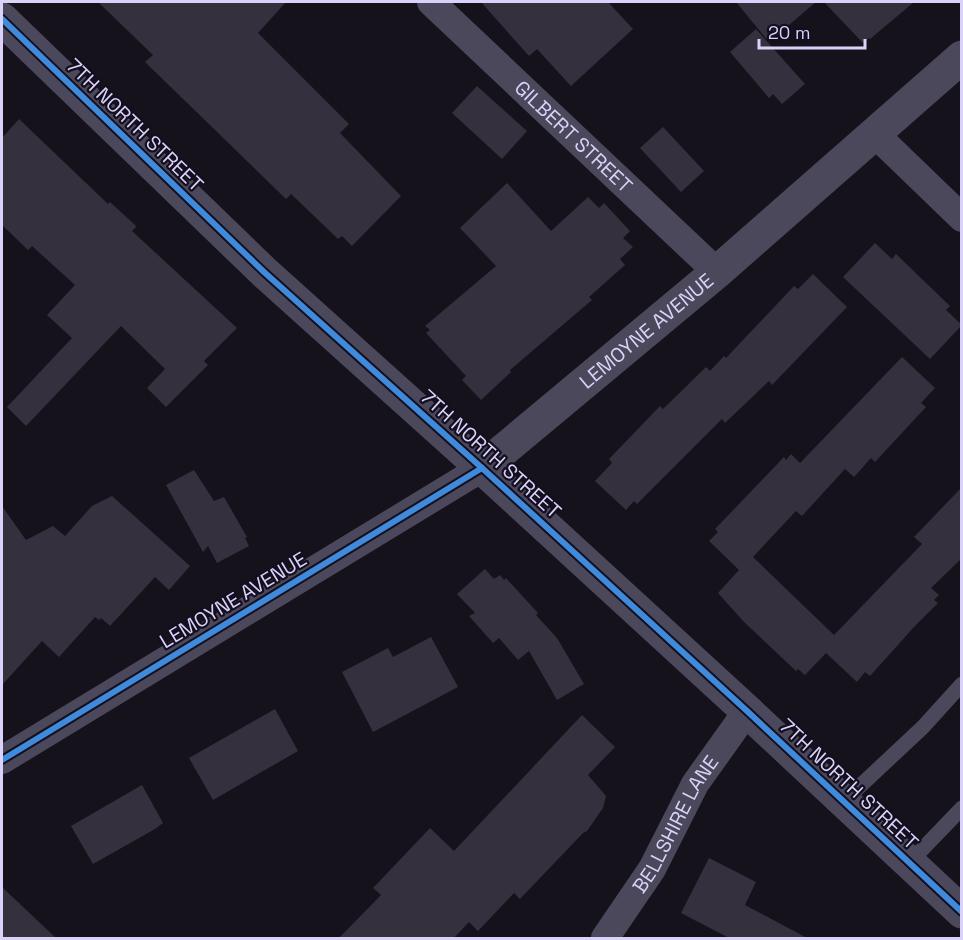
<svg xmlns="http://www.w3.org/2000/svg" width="963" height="940" viewBox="0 0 963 940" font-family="'Space Grotesk',sans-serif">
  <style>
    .building { fill: #34303e }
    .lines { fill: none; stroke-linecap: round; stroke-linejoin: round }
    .service { stroke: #4b485b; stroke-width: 15 }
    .minor { stroke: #4b485b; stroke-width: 28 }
    .tertiary { stroke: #4b485b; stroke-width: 33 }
    .cycleway-casing { stroke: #130f1f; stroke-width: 10 }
    .cycleway { stroke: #408adc; stroke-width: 6 }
    .labels { text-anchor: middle; stroke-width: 4.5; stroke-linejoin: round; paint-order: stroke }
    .street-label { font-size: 20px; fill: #dbd2f9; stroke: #130f1f }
  </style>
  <rect width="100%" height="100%" fill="#15121c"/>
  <g class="building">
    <polygon points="98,2 286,2 258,33 349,124 340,133 401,196 352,246 342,236 338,239 291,194 286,199 145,62 153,55"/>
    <polygon points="481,2 608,2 633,29 571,86 537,49 529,56"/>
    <polygon points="736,2 816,2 769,42"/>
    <polygon points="824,2 914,2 870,39 869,38 863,43"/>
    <polygon points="756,29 805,84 782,104 773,94 769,98 730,52"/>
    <polygon points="477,86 527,131 502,159 452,113"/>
    <polygon points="19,119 108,204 110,202 135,225 136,227 132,231 237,328 204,361 208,365 166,407 147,388 165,369 121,326 26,426 7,407 72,338 47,315 75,285 32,246 28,250 2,225 2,138"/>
    <polygon points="663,127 704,171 681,192 640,148"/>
    <polygon points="507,183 551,231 588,197 599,208 604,203 630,231 623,238 633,247 620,259 625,265 589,297 592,300 510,370 511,372 481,400 462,380 466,376 426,333 430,330 425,326 496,266 460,228"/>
    <polygon points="875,243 892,259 896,254 950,306 946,310 962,325 930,359 843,277"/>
    <polygon points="813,274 847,307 772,385 769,381 725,423 722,419 637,504 634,501 626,510 595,481 612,463 609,459 660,406 663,409 706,367 710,371 724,356 726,358 794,286 798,289"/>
    <polygon points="902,357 935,388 921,403 926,407 875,462 871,458 854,477 845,469 802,516 796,511 753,557 834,635 922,544 914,537 962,487 962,558 931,588 939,595 934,600 938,603 914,627 870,676 865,672 857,682 826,653 805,675 798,669 796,671 744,622 718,593 739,570 709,541 718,532 715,529 784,457 786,460 791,454 800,463"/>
    <polygon points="194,470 214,501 224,497 247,537 245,538 249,546 217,563 208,546 203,552 166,485"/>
    <polygon points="112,496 190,566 169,590 155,577 110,626 101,618 99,620 95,617 59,657 42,641 2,685 2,506 26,540 53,526 65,536 92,506"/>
    <polygon points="485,569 494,579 500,575 504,580 506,578 538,613 536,615 557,638 584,684 557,700 529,651 518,660 499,638 493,643 469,616 475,613 457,594"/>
    <polygon points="431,637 458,687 373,732 342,672 388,648 393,657"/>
    <polygon points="275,709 298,751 213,800 189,758"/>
    <polygon points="582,715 615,747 588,775 606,796 603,808 587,831 583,833 520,899 514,893 478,931 469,922 453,939 338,939 381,895 373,888 430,828 454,851"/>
    <polygon points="142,785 163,823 155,829 93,864 71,826"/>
    <polygon points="709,858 756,882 745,905 809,939 731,939 681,913"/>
    <polygon points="2,887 57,939 2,939"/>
  </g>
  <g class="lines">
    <g class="service">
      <polyline points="844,801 923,727 962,684"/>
      <polyline points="909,863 962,808"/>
    </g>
    <g class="minor">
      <path id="s1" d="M431,2L717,272"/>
      <polyline points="875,134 962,218"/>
      <polyline points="2,760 482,468"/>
      <path id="s2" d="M605,938L652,869L695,784L747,711"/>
    </g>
    <g class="tertiary">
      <polyline points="2,19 264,272 482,468 747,711 962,912"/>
      <path id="s3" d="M482,468L717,272L962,57"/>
    </g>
    <g class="cycleway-casing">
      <g id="cycleway">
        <polyline points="2,19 264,272 482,468 747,711 962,912"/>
        <polyline points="2,760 482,468"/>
      </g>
    </g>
    <use href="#cycleway" class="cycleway"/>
  </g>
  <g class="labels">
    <g class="street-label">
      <text transform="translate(135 125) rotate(44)" y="7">7TH NORTH STREET</text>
      <text dy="7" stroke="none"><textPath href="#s1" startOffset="196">GILBERT STREET</textPath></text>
      <text dy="7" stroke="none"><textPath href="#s3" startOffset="214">LEMOYNE AVENUE</textPath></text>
      <text transform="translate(491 454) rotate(42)" y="7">7TH NORTH STREET</text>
      <text transform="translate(233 600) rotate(-31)" y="7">LEMOYNE AVENUE</text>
      <text transform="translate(849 784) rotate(43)" y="7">7TH NORTH STREET</text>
      <text dy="7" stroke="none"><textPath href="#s2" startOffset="134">BELLSHIRE LANE</textPath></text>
    </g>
  </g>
  <rect width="963" height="940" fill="none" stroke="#dbd2f9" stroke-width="6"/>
  <path d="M759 39v9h106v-9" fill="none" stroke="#dbd2f9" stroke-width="3"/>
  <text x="768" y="39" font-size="18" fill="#dbd2f9" stroke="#130f1f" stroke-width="4.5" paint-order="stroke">20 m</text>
</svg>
